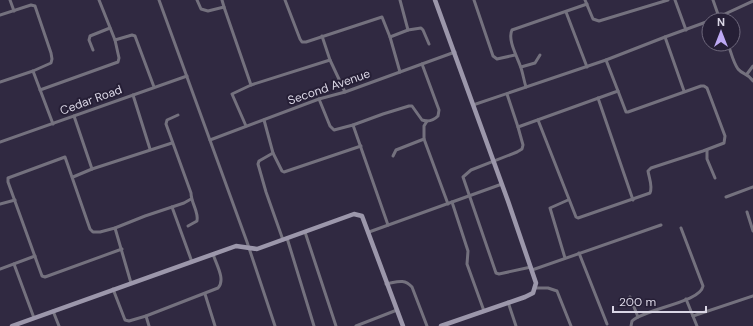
<svg xmlns="http://www.w3.org/2000/svg" width="753" height="326" viewBox="0 0 753 326" font-family="'DM Sans',sans-serif">
  <style>
    .lines { fill: none; stroke-linecap: round; stroke-linejoin: round }
    .street { stroke: #74717e; stroke-width: 3 }
    .secondary { stroke: #9c97ab; stroke-width: 4.5 }
    .labels { text-anchor: middle; stroke-width: 4; stroke-linejoin: round; paint-order: stroke }
    .street-label { font-size: 12px; fill: #dad6e5; stroke: #261f36 }
  </style>
  <rect width="100%" height="100%" fill="#302941"/>
  <g class="lines">
    <g class="street">
      <polyline points="10,0 14,11"/>
      <polyline points="99,0 115,40 132,35 135,36 154,87"/>
      <polyline points="159,0 247,242 275,326"/>
      <polyline points="197,0 201,9 208,11 224,7 222,0"/>
      <polyline points="285,0 300,39 302,42 306,42 382,17 390,37 400,72"/>
      <polyline points="400,0 408,30"/>
      <polyline points="474,0 493,56 497,59 515,55"/>
      <polyline points="585,0 593,19 599,21 668,0"/>
      <polyline points="675,0 686,30"/>
      <polyline points="713,0 720,20"/>
      <polyline points="224,7 251,85"/>
      <polyline points="566,12 587,67"/>
      <polyline points="0,15 31,5 35,6 51,53 52,59 51,63 33,71 0,82"/>
      <polyline points="712,20 753,1"/>
      <polyline points="322,36 330,60"/>
      <polyline points="390,37 408,30 421,28 423,30 429,44"/>
      <polyline points="665,37 684,91"/>
      <path d="M728,44C731,52 733,62 738,69C743,75 748,73 753,81"/>
      <polyline points="93,50 89,40 90,36 110,28"/>
      <polyline points="521,67 535,63 540,55"/>
      <polyline points="33,71 53,124"/>
      <polyline points="747,74 753,66"/>
      <path d="M526,87C524,81 523,74 521,68C518,58 507,40 512,30L587,4"/>
      <polyline points="40,90 118,62 119,58 115,40"/>
      <polyline points="507,94 518,127 618,91 606,60"/>
      <polyline points="133,95 150,149"/>
      <polyline points="598,98 633,200"/>
      <path d="M319,99L330,126L334,130L353,125L383,114L409,106H412L422,120C428,122 434,120 438,116L439,110L422,64"/>
      <polyline points="473,105 606,60 665,37 709,21"/>
      <path d="M178,115L167,120L166,124L191,193C191,203 199,212 197,221L188,226"/>
      <polyline points="74,116 92,169"/>
      <polyline points="264,120 273,153 282,171 284,172 361,146"/>
      <path d="M538,120L576,217L578,218L650,193C653,186 649,178 648,171L651,168L703,151L724,143L725,136L707,88L704,86H701L628,112H626L618,91"/>
      <polyline points="353,125 388,225"/>
      <polyline points="246,126 232,94 251,85 330,60 345,92"/>
      <polyline points="518,127 523,145 522,149 517,152 471,170 463,177 496,273 499,274 531,267"/>
      <polyline points="424,139 448,204"/>
      <polyline points="210,140 319,99 345,92 455,52"/>
      <polyline points="0,142 187,76"/>
      <polyline points="707,150 707,159 715,178"/>
      <polyline points="273,153 259,161 258,164 266,192 283,240"/>
      <polyline points="393,156 396,150 424,139 424,126 427,121"/>
      <polyline points="73,177 92,169 172,143"/>
      <polyline points="726,197 753,187"/>
      <polyline points="452,202 468,251 467,264 484,311"/>
      <polyline points="0,204 15,200"/>
      <polyline points="172,207 192,262"/>
      <polyline points="747,212 753,231"/>
      <polyline points="115,228 131,283"/>
      <polyline points="305,232 336,326"/>
      <polyline points="369,232 502,184"/>
      <polyline points="287,238 314,326"/>
      <polyline points="122,249 45,277 42,276 8,182 8,178 65,157 90,229 93,232 100,232 115,228 145,216 184,203 191,199"/>
      <polyline points="579,253 607,324"/>
      <polyline points="565,258 550,208 568,200"/>
      <polyline points="14,264 34,318"/>
      <polyline points="0,269 35,256"/>
      <polyline points="532,270 661,225"/>
      <path d="M386,284C397,282 404,278 412,287L427,326"/>
      <polyline points="536,288 548,288 557,291 571,326"/>
      <path d="M113,289L125,320L129,321L146,316L218,288C226,280 216,264 213,254"/>
      <polyline points="205,294 215,326"/>
      <polyline points="630,297 638,317"/>
      <polyline points="686,299 697,326"/>
      <polyline points="508,302 516,326"/>
      <polyline points="53,311 59,326"/>
      <polyline points="146,316 149,326"/>
      <polyline points="693,316 753,296"/>
      <polyline points="356,326 397,310"/>
      <path d="M631,326L632,321C646,308 700,303 703,286L681,228"/>
    </g>
    <g class="secondary">
      <polyline points="435,0 508,201 536,283 533,293 525,297 441,326"/>
      <polyline points="12,326 236,246 257,249 354,214 362,216 403,326"/>
    </g>
  </g>
  <g class="labels">
    <g class="street-label">
      <text transform="translate(329 87) rotate(-19)" y="4">Second Avenue</text>
      <text transform="translate(91 100) rotate(-20)" y="4">Cedar Road</text>
    </g>
  </g>
  <g transform="translate(721 32)"><circle r="19" fill="#261f36" stroke="#6e687c"/>
  <path d="M0-3L7 15L0 10L-7 15Z" fill="#bea9f4"/>
  <text y="-6" font-size="11" font-weight="bold" text-anchor="middle" fill="#dad6e5">N</text>
  </g>
  <path d="M613 306v6h93v-6" fill="none" stroke="#dad6e5" stroke-width="2"/>
  <text x="619" y="306" font-size="12" fill="#dad6e5" stroke="#261f36" stroke-width="3" paint-order="stroke">200 m</text>
</svg>
